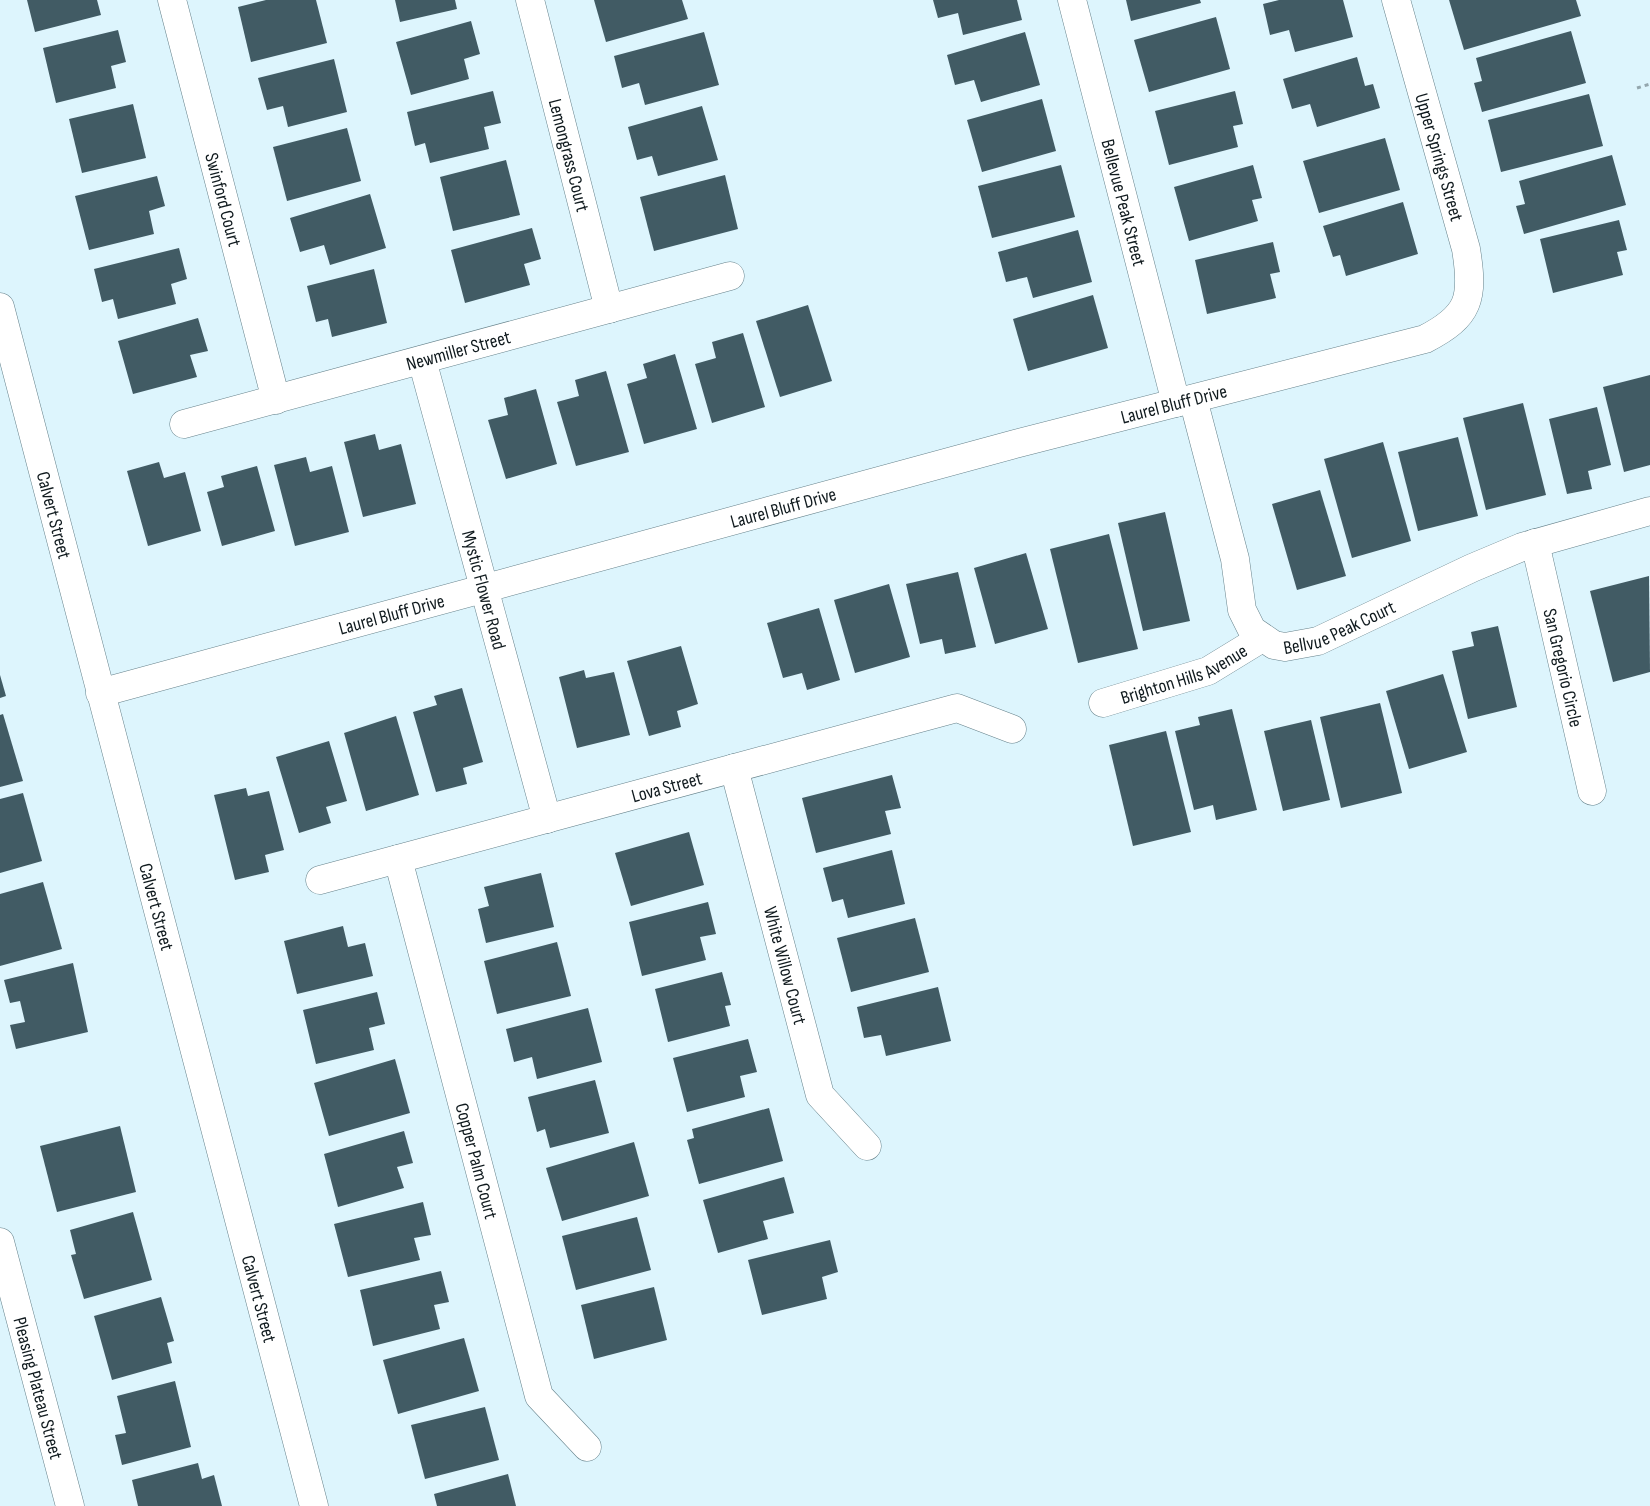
<svg xmlns="http://www.w3.org/2000/svg" width="1650" height="1506" viewBox="0 0 1650 1506" font-family="'Sofia Sans Condensed',sans-serif">
  <style>
    .building { fill: #415b64 }
    .lines { fill: none; stroke-linecap: round; stroke-linejoin: round }
    .minor-casing { stroke: #66828b; stroke-width: 29 }
    .path { stroke: #93a6ad; stroke-width: 3; stroke-dasharray: 4 4; stroke-linecap: butt }
    .minor { stroke: #fff; stroke-width: 28 }
    .labels { text-anchor: middle; stroke-width: 5; stroke-linejoin: round; paint-order: stroke }
    .street-label { font-size: 19px; fill: #101a1e; stroke: #fff }
  </style>
  <rect width="100%" height="100%" fill="#ddf5fd"/>
  <g class="building">
    <polygon points="27,0 97,0 101,15 35,32"/>
    <polygon points="266,0 316,0 327,43 251,62 238,7"/>
    <polygon points="395,0 455,0 457,9 400,22"/>
    <polygon points="594,0 682,0 688,19 606,42"/>
    <polygon points="933,0 1017,0 1022,20 963,35 958,13 938,18"/>
    <polygon points="1126,0 1200,0 1201,3 1131,21"/>
    <polygon points="1279,0 1343,0 1353,37 1295,52 1289,30 1270,35 1263,4"/>
    <polygon points="1449,0 1576,0 1581,16 1464,50"/>
    <polygon points="1216,17 1230,69 1149,92 1134,40"/>
    <polygon points="471,21 480,54 464,59 469,79 411,95 396,42"/>
    <polygon points="118,30 126,62 111,66 116,88 56,103 43,48"/>
    <polygon points="1571,31 1586,83 1482,112 1474,83 1482,81 1476,58"/>
    <polygon points="704,32 719,85 645,105 639,83 622,88 614,56"/>
    <polygon points="1025,32 1040,85 981,102 974,80 955,85 947,55"/>
    <polygon points="1357,57 1365,86 1373,84 1380,108 1317,127 1310,104 1292,109 1283,79"/>
    <polygon points="334,59 347,112 288,127 283,106 267,110 258,78"/>
    <polygon points="493,91 501,123 484,127 489,149 430,163 425,143 415,146 407,112"/>
    <polygon points="1235,91 1243,124 1233,126 1238,147 1169,165 1155,111"/>
    <polygon points="1589,94 1603,146 1501,172 1488,120"/>
    <polygon points="1042,99 1056,151 982,172 967,120"/>
    <polygon points="133,104 146,158 82,173 69,119"/>
    <polygon points="702,106 718,160 658,176 652,156 637,160 628,127"/>
    <polygon points="347,128 361,181 287,201 273,147"/>
    <polygon points="1385,138 1400,190 1319,213 1303,161"/>
    <polygon points="1612,155 1626,205 1524,234 1516,206 1525,204 1519,181"/>
    <polygon points="506,160 520,215 453,231 440,177"/>
    <polygon points="1061,165 1075,217 992,238 978,186"/>
    <polygon points="1253,165 1262,198 1252,200 1258,221 1189,241 1174,187"/>
    <polygon points="725,175 738,229 654,251 640,197"/>
    <polygon points="157,176 165,206 149,211 154,234 89,250 75,196"/>
    <polygon points="370,194 386,248 330,265 324,245 300,252 290,218"/>
    <polygon points="1403,202 1418,254 1346,276 1340,255 1333,257 1323,226"/>
    <polygon points="1619,220 1627,250 1617,252 1623,275 1553,293 1540,239"/>
    <polygon points="532,228 541,259 524,264 530,285 465,303 451,250"/>
    <polygon points="1078,230 1092,282 1033,298 1027,277 1006,282 998,252"/>
    <polygon points="1273,242 1280,272 1270,274 1276,298 1207,314 1195,260"/>
    <polygon points="179,248 187,279 171,284 176,304 118,319 113,299 102,302 94,269"/>
    <polygon points="374,269 387,323 332,337 328,319 316,322 307,286"/>
    <polygon points="1093,295 1108,348 1028,371 1013,319"/>
    <polygon points="808,305 832,381 780,397 756,321"/>
    <polygon points="198,318 208,351 190,355 197,377 133,394 118,341"/>
    <polygon points="743,333 765,407 712,423 695,364 716,358 712,342"/>
    <polygon points="675,354 697,429 644,444 627,384 647,378 643,364"/>
    <polygon points="606,371 629,452 576,466 557,402 579,396 575,380"/>
    <polygon points="1650,375 1650,465 1624,472 1603,387"/>
    <polygon points="536,389 557,464 506,479 488,420 508,415 504,398"/>
    <polygon points="1523,403 1546,495 1486,510 1463,418"/>
    <polygon points="1597,407 1611,465 1588,471 1592,489 1567,494 1549,419"/>
    <polygon points="375,434 379,450 401,444 416,504 363,517 344,442"/>
    <polygon points="1458,437 1478,516 1418,531 1398,452"/>
    <polygon points="1383,442 1411,541 1352,558 1324,459"/>
    <polygon points="306,457 310,472 332,466 349,532 295,546 274,465"/>
    <polygon points="159,462 164,478 185,472 201,531 148,546 127,471"/>
    <polygon points="257,466 275,531 222,546 207,492 224,487 221,476"/>
    <polygon points="1320,490 1346,576 1297,590 1272,504"/>
    <polygon points="1165,512 1190,621 1143,631 1118,523"/>
    <polygon points="1109,534 1138,649 1078,663 1050,549"/>
    <polygon points="1026,553 1048,629 995,644 974,568"/>
    <polygon points="958,572 976,647 945,654 942,639 920,644 906,584"/>
    <polygon points="1649,576 1650,672 1613,682 1590,591"/>
    <polygon points="889,584 910,657 855,673 834,600"/>
    <polygon points="819,608 840,680 807,690 802,673 783,678 767,623"/>
    <polygon points="1498,626 1517,707 1468,719 1452,651 1474,646 1471,632"/>
    <polygon points="681,646 698,704 677,711 681,727 649,736 627,661"/>
    <polygon points="584,670 586,678 614,672 630,735 577,748 559,677"/>
    <polygon points="1443,674 1467,752 1409,769 1386,691"/>
    <polygon points="0,675 6,696 0,698"/>
    <polygon points="462,688 483,762 463,768 467,784 436,792 413,712 437,705 434,696"/>
    <polygon points="1380,703 1402,793 1341,808 1320,717"/>
    <polygon points="1232,709 1257,810 1216,820 1213,805 1194,810 1175,731 1200,725 1198,717"/>
    <polygon points="3,714 23,781 0,787 0,715"/>
    <polygon points="396,716 419,795 366,811 344,733"/>
    <polygon points="1311,720 1330,800 1283,811 1264,731"/>
    <polygon points="1166,731 1191,832 1133,846 1109,745"/>
    <polygon points="329,741 347,801 326,807 331,823 299,833 276,757"/>
    <polygon points="892,775 901,808 885,811 891,834 816,853 802,798"/>
    <polygon points="246,788 248,796 269,791 284,850 265,855 269,872 235,880 214,795"/>
    <polygon points="23,793 42,861 0,873 0,799"/>
    <polygon points="689,832 704,885 631,906 615,853"/>
    <polygon points="892,850 905,904 848,918 843,899 832,902 823,868"/>
    <polygon points="541,873 554,927 486,943 478,909 489,906 484,887"/>
    <polygon points="43,882 62,949 0,966 0,894"/>
    <polygon points="708,902 716,934 700,937 706,960 642,976 629,922"/>
    <polygon points="915,918 929,972 851,992 837,938"/>
    <polygon points="343,926 348,947 365,943 373,976 297,994 284,941"/>
    <polygon points="557,942 571,996 497,1014 484,961"/>
    <polygon points="73,963 88,1032 16,1049 10,1025 25,1022 20,1001 10,1003 4,980"/>
    <polygon points="722,972 731,1005 725,1006 730,1026 668,1042 655,989"/>
    <polygon points="938,987 951,1041 886,1056 881,1035 864,1038 857,1007"/>
    <polygon points="377,992 385,1024 369,1028 374,1050 316,1064 303,1010"/>
    <polygon points="588,1008 602,1062 537,1079 532,1057 514,1062 506,1029"/>
    <polygon points="748,1039 757,1072 740,1076 745,1097 687,1112 673,1058"/>
    <polygon points="395,1059 410,1113 329,1136 314,1083"/>
    <polygon points="595,1080 609,1133 550,1148 545,1129 537,1132 528,1097"/>
    <polygon points="769,1108 783,1161 699,1184 687,1140 694,1138 692,1129"/>
    <polygon points="120,1126 136,1192 57,1212 40,1146"/>
    <polygon points="404,1131 413,1163 397,1167 404,1188 338,1207 324,1154"/>
    <polygon points="634,1142 649,1196 562,1221 546,1168"/>
    <polygon points="784,1177 794,1213 763,1221 768,1239 718,1253 703,1200"/>
    <polygon points="423,1202 431,1235 414,1238 420,1260 348,1277 334,1224"/>
    <polygon points="133,1212 152,1280 84,1299 71,1255 76,1254 70,1230"/>
    <polygon points="637,1217 651,1270 576,1290 562,1236"/>
    <polygon points="830,1240 838,1272 822,1277 827,1299 762,1315 748,1260"/>
    <polygon points="441,1271 449,1302 434,1305 440,1329 373,1346 360,1290"/>
    <polygon points="654,1287 667,1340 594,1359 581,1305"/>
    <polygon points="161,1297 174,1341 167,1343 172,1363 112,1380 94,1316"/>
    <polygon points="464,1338 479,1391 398,1414 383,1360"/>
    <polygon points="175,1381 191,1447 122,1465 115,1435 126,1433 117,1396"/>
    <polygon points="485,1407 499,1460 425,1479 411,1425"/>
    <polygon points="198,1463 202,1479 214,1475 222,1506 138,1506 132,1480"/>
    <polygon points="508,1474 516,1506 437,1506 434,1494"/>
  </g>
  <g class="lines">
    <g class="minor-casing">
      <g id="minor">
        <path id="s1" d="M172,0L276,400"/>
        <path id="s2" d="M530,0L609,309"/>
        <path id="s3" d="M1072,0L1176,403"/>
        <path id="s4" d="M0,307L314,1506"/>
        <path id="s5" d="M422,360L547,819"/>
        <path id="s6" d="M1193,399L1235,559L1242,610L1252,630L1274,645L1285,647L1318,641L1472,568L1522,547L1650,511"/>
        <path id="s7" d="M184,424L730,276"/>
        <path id="s8" d="M1535,543L1592,791"/>
        <path id="s9" d="M100,693L1015,444L1425,339C1470,316 1474,298 1466,249L1396,0"/>
        <path id="s10" d="M1103,703L1208,671L1262,638"/>
        <path id="s11" d="M734,768L820,1095L867,1146"/>
        <path id="s12" d="M398,859L539,1396L587,1447"/>
        <path id="s13" d="M320,880L957,708L1012,729"/>
        <path id="s14" d="M0,1242L70,1506"/>
      </g>
    </g>
    <polyline class="path" points="1637,88 1650,84"/>
    <use href="#minor" class="minor"/>
  </g>
  <g class="labels">
    <g class="street-label">
      <text dy="7" stroke="none"><textPath href="#s2" startOffset="160">Lemongrass Court</textPath></text>
      <text transform="translate(1440 157) rotate(74)" y="7">Upper Springs Street</text>
      <text dy="7" stroke="none"><textPath href="#s1" startOffset="206">Swinford Court</textPath></text>
      <text dy="7" stroke="none"><textPath href="#s3" startOffset="209">Bellevue Peak Street</textPath></text>
      <text dy="7" stroke="none"><textPath href="#s7" startOffset="284">Newmiller Street</textPath></text>
      <text dy="7" stroke="none"><textPath href="#s9" startOffset="1112">Laurel Bluff Drive</textPath></text>
      <text dy="7" stroke="none"><textPath href="#s9" startOffset="708">Laurel Bluff Drive</textPath></text>
      <text dy="7" stroke="none"><textPath href="#s4" startOffset="215">Calvert Street</textPath></text>
      <text dy="7" stroke="none"><textPath href="#s5" startOffset="238">Mystic Flower Road</textPath></text>
      <text dy="7" stroke="none"><textPath href="#s9" startOffset="302">Laurel Bluff Drive</textPath></text>
      <text dy="7" stroke="none"><textPath href="#s6" startOffset="335">Bellvue Peak Court</textPath></text>
      <text dy="7" stroke="none"><textPath href="#s8" startOffset="128">San Gregorio Circle</textPath></text>
      <text dy="7" stroke="none"><textPath href="#s10" startOffset="86">Brighton Hills Avenue</textPath></text>
      <text dy="7" stroke="none"><textPath href="#s13" startOffset="359">Lova Street</textPath></text>
      <text dy="7" stroke="none"><textPath href="#s4" startOffset="620">Calvert Street</textPath></text>
      <text dy="7" stroke="none"><textPath href="#s11" startOffset="204">White Willow Court</textPath></text>
      <text dy="7" stroke="none"><textPath href="#s12" startOffset="312">Copper Palm Court</textPath></text>
      <text dy="7" stroke="none"><textPath href="#s4" startOffset="1025">Calvert Street</textPath></text>
      <text dy="7" stroke="none"><textPath href="#s14" startOffset="151">Pleasing Plateau Street</textPath></text>
    </g>
  </g>
</svg>
